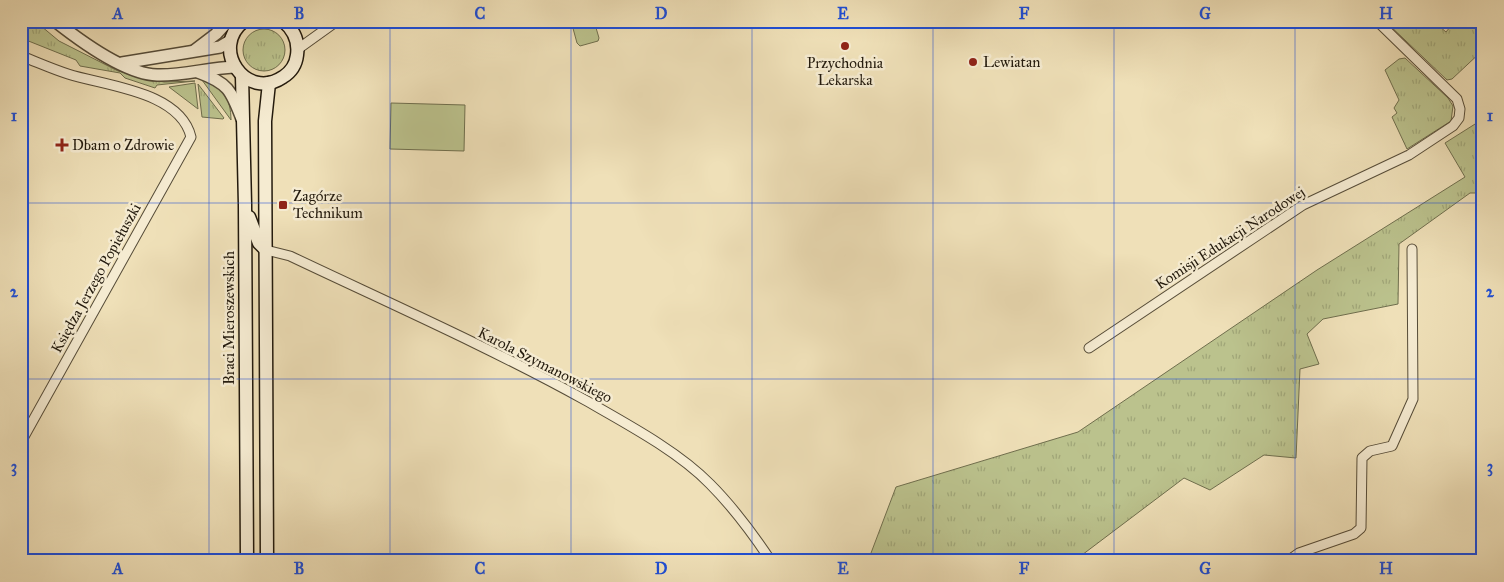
<svg xmlns="http://www.w3.org/2000/svg" width="1504" height="582" viewBox="0 0 1504 582" font-family="'IM FELL Great Primer',serif">
  <style>
    .grass { fill: url(#grass-tufts); stroke: #6f6e4d }
    .green { fill: #bbc28d; stroke: #6f6e4d }
    .lines { fill: none; stroke-linecap: round; stroke-linejoin: round }
    .minor-casing { stroke: #564c38; stroke-width: 11 }
    .tertiary-casing { stroke: #564c38; stroke-width: 14 }
    .secondary-casing { stroke: #231a0d; stroke-width: 15 }
    .minor { stroke: #f5ebd1; stroke-width: 9 }
    .tertiary { stroke: #f5ebd1; stroke-width: 11 }
    .secondary { stroke: #f5ebd1; stroke-width: 12 }
    .grid { fill: none; stroke: #1d4ed8; stroke-width: 1; stroke-opacity: 0.55 }
    .poi-dot { fill: #8f2418; stroke: #f5ebd1; stroke-width: 2 }
    .labels { text-anchor: middle; stroke-width: 5; stroke-linejoin: round; paint-order: stroke }
    .poi-label { font-size: 15px; fill: #231a0d; stroke: #f5ebd1; text-anchor: start }
    .street-label { font-size: 15px; fill: #231a0d; stroke: #f5ebd1 }
    .neatline { fill: none; stroke: #1d4ed8; stroke-width: 2 }
    .grid-label { font-size: 16px; text-anchor: middle; font-weight: bold; fill: #1d4ed8 }
  </style>
  <defs>
    <pattern id="grass-tufts" width="24" height="20" patternUnits="userSpaceOnUse" patternTransform="scale(1.25)"><rect width="24" height="20" fill="#bbc28d"/><path d="M3 7l-1-3M5 7V3M7 7l1-3M15 17l-1-3M17 17v-4M19 17l1-3" fill="none" stroke="#a0a678"/></pattern>
  </defs>
  <rect width="100%" height="100%" fill="#efe0b8"/>
  <filter id="stains"><feTurbulence type="fractalNoise" baseFrequency=".004" numOctaves="4"/><feColorMatrix values="0 0 0 0 .2 0 0 0 0 .09 0 0 0 0 .02 0 0 0 .5 -.17"/></filter>
  <radialGradient id="worn" r=".72"><stop offset=".6" stop-color="#630" stop-opacity="0"/><stop offset="1" stop-color="#630" stop-opacity=".3"/></radialGradient>
  <g class="grass">
    <polygon points="21,21 35,21 59,41 118,71 164,82 195,81 157,85 155,88 125,78 120,73 80,66 76,60 21,38"/>
    <polygon points="1385,21 1433,21 1446,32 1455,21 1469,21 1483,34 1483,50 1452,79 1447,80"/>
    <circle cx="264" cy="50" r="21"/>
    <polygon points="1405,58 1448,98 1453,106 1451,121 1407,149 1392,117 1397,113 1394,108 1399,100 1385,70 1399,59"/>
    <path d="M202,80C223,83 231,100 231,120Z"/>
    <polygon points="195,83 198,109 169,87"/>
    <polygon points="198,84 224,118 223,119 202,117"/>
    <polygon points="1483,119 1483,193 1470,193 1399,244 1398,304 1323,319 1307,334 1319,364 1300,369 1296,458 1264,455 1210,490 1184,478 1074,561 868,561 896,487 1078,432 1317,270 1465,177 1445,143"/>
  </g>
  <g class="green">
    <polygon points="571,21 594,21 599,38 598,41 580,46 577,43"/>
    <polygon points="391,103 465,105 464,151 390,149"/>
  </g>
  <g class="lines">
    <g class="minor-casing">
      <g id="minor">
        <polyline points="288,25 300,21"/>
        <polyline points="298,49 337,21"/>
        <path d="M21,56C37,62 52,69 68,74C105,86 180,91 191,137L21,442"/>
        <path d="M266,250L290,256C389,303 489,347 585,400C625,423 678,451 710,484C733,507 753,534 771,561"/>
        <polyline points="1089,348 1303,205 1409,155 1453,126 1459,118 1460,109 1457,99 1377,21"/>
        <polyline points="317,561 638,559"/>
        <polyline points="1292,561 1292,558 1299,553 1354,534 1361,528 1362,458 1370,451 1392,446 1413,399 1412,249"/>
      </g>
    </g>
    <g class="tertiary-casing">
      <g id="tertiary">
        <path d="M55,21C79,40 125,74 157,75C182,76 208,68 234,67"/>
        <polyline points="195,50 216,34 228,21"/>
        <polyline points="122,63 220,47 230,41"/>
        <path d="M198,72C228,83 231,90 242,119"/>
      </g>
    </g>
    <g class="secondary-casing">
      <g id="secondary">
        <path d="M244,21C209,48 246,102 283,77C291,72 296,64 297,55C299,41 294,30 283,21"/>
        <polyline points="242,76 245,205 247,561"/>
        <polyline points="249,217 259,243 266,250"/>
        <polyline points="267,561 265,121 269,83"/>
      </g>
    </g>
    <use href="#minor" class="minor"/>
    <use href="#tertiary" class="tertiary"/>
    <use href="#secondary" class="secondary"/>
  </g>
  <path class="grid" d="M209,21V561M390,21V561M571,21V561M752,21V561M933,21V561M1114,21V561M1295,21V561M21,203H1483M21,379H1483"/>
  <g class="poi-dot">
    <circle cx="845" cy="46" r="5"/>
    <circle cx="973" cy="62" r="5"/>
    <path d="M59.5 137.5h5v5h5v5h-5v5h-5v-5h-5v-5h5z"/>
    <rect x="278" y="200" width="10" height="10" rx="2.5"/>
  </g>
  <g class="labels">
    <g class="poi-label">
      <text x="983" y="67">Lewiatan</text>
      <text x="845" y="68" text-anchor="middle">Przychodnia<tspan x="845" dy="17">Lekarska</tspan></text>
      <text x="72" y="150">Dbam o Zdrowie</text>
      <text x="293" y="201">Zagórze<tspan x="293" dy="17">Technikum</tspan></text>
    </g>
    <g class="street-label">
      <text transform="translate(1230 238) rotate(-33)" y="5">Komisji Edukacji Narodowej</text>
      <text transform="translate(96 278) rotate(-61)" y="5">Księdza Jerzego Popiełuszki</text>
      <text transform="translate(229 318) rotate(-90)" y="5">Braci Mieroszewskich</text>
      <text transform="translate(545 365) rotate(27)" y="5">Karola Szymanowskiego</text>
    </g>
  </g>
  <rect width="1504" height="582" fill="none" stroke="#efe0b8" stroke-width="55"/>
  <rect x="28" y="28" width="1448" height="526" class="neatline"/>
  <g class="grid-label">
    <text x="118" y="19">A</text>
    <text x="299" y="19">B</text>
    <text x="480" y="19">C</text>
    <text x="661" y="19">D</text>
    <text x="843" y="19">E</text>
    <text x="1024" y="19">F</text>
    <text x="1205" y="19">G</text>
    <text x="1386" y="19">H</text>
    <text x="14" y="121">1</text>
    <text x="1490" y="121">1</text>
    <text x="14" y="297">2</text>
    <text x="1490" y="297">2</text>
    <text x="14" y="472">3</text>
    <text x="1490" y="472">3</text>
    <text x="118" y="574">A</text>
    <text x="299" y="574">B</text>
    <text x="480" y="574">C</text>
    <text x="661" y="574">D</text>
    <text x="843" y="574">E</text>
    <text x="1024" y="574">F</text>
    <text x="1205" y="574">G</text>
    <text x="1386" y="574">H</text>
  </g>
  <rect width="100%" height="100%" filter="url(#stains)"/>
  <rect width="100%" height="100%" fill="url(#worn)"/>
</svg>
